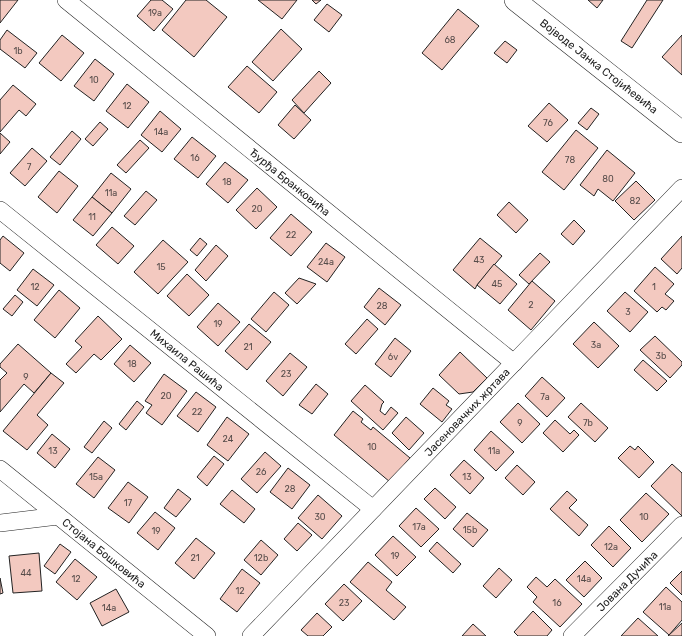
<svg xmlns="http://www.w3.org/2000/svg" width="682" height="636" viewBox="0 0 682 636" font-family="Rubik,sans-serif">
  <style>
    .building { fill: #f3c9c0; stroke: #222 }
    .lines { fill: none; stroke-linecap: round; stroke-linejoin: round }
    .minor-casing { stroke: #222; stroke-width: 18 }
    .tertiary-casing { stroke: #222; stroke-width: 22 }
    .minor { stroke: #fff; stroke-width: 17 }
    .tertiary { stroke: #fff; stroke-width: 21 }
    .labels { text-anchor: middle; stroke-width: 3; stroke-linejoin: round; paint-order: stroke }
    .number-label { font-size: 9px; fill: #564c4a }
    .street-label { font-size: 11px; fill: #222; stroke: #fff }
  </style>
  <rect width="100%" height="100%" fill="#fff"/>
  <g class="building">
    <polygon points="0,0 18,0 0,23"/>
    <polygon points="151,0 162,0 173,9 154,31 137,16"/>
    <polygon points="186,0 206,0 227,17 194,57 162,30"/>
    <polygon points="258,0 297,0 282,19"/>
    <polygon points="312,0 321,0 316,4"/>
    <polygon points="588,0 603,0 597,8"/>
    <polygon points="647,0 663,0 632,48 621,41"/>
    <polygon points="327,4 342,15 329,32 314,20"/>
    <polygon points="458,9 479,26 442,70 422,53"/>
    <polygon points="281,29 302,49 273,81 252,62"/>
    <polygon points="7,30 37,53 25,68 0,49 0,40"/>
    <polygon points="62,35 84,53 61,81 39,63"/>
    <polygon points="682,35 682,75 662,57"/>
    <polygon points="505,41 517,50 507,63 494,53"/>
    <polygon points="95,59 114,74 94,101 74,86"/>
    <polygon points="247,66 277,92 259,113 228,87"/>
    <polygon points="319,71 331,83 304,113 292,100"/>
    <polygon points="127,84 149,102 128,128 106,111"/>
    <polygon points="13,85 36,104 26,116 19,110 0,132 0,100"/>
    <polygon points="549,103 568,120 547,142 528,126"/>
    <polygon points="295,105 311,120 294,139 278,125"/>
    <polygon points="591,108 599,114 587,130 578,123"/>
    <polygon points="160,111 181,129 162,152 141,135"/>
    <polygon points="100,122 108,129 93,146 85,139"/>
    <polygon points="576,130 598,148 564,190 542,172"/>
    <polygon points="72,131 81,139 60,165 50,157"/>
    <polygon points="0,133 10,142 0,154"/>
    <polygon points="192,137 216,156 198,178 174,159"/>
    <polygon points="140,140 149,148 126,173 117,165"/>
    <polygon points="32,148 47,161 25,186 10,173"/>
    <polygon points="607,150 635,173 613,201 598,189 594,196 580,185"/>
    <polygon points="225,162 248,180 228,203 206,184"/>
    <polygon points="59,171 78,186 57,213 38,197"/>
    <polygon points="111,173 131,189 112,213 92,197"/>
    <polygon points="636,181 655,200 634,220 615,201"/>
    <polygon points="257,188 277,207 256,229 236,210"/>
    <polygon points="146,191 157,200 135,225 124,216"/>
    <polygon points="92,197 112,213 93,236 73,220"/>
    <polygon points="509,202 528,220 516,233 497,215"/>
    <polygon points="291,214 312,232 291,256 270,238"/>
    <polygon points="574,220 585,231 573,245 561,234"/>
    <polygon points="112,227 134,246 118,264 96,245"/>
    <polygon points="3,236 24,253 10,271 0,263 0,240"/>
    <polygon points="682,236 682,268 677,274 661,259"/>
    <polygon points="200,238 207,244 197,256 190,250"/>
    <polygon points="480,238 502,256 477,285 475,289 453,270"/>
    <polygon points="163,240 188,262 158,294 134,272"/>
    <polygon points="326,243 345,257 327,282 307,267"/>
    <polygon points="216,245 228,256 206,281 195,270"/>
    <polygon points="540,253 550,262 529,284 519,275"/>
    <polygon points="494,264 517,284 500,304 477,285"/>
    <polygon points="655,267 674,284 665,294 674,301 666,310 662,307 657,312 634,291"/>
    <polygon points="33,269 54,285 37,306 17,290"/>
    <polygon points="187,274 209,295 189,316 167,296"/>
    <polygon points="299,278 316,284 297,304 285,293"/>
    <polygon points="532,281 555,301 531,330 508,310"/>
    <polygon points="379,288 401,305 385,325 364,307"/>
    <polygon points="59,290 80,308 55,338 34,320"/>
    <polygon points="274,292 289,305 266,332 251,319"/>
    <polygon points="625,292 648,312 630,332 607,311"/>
    <polygon points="15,295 23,302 12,316 3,309"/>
    <polygon points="218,303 240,322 218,346 197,327"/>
    <polygon points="98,316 122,339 101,360 94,354 76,373 66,364 82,347 75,341"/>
    <polygon points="367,319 378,329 356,354 345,344"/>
    <polygon points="594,322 619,346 598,368 573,344"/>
    <polygon points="249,324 271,342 247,370 225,351"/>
    <polygon points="655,336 682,362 682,365 670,378 640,350"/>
    <polygon points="395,338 411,351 391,377 375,364"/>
    <polygon points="18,344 51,373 34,393 24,384 0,412 0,380 7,373 0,367 0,364"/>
    <polygon points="130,345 151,363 134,382 114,364"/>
    <polygon points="460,352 487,378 473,392 459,394 439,375"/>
    <polygon points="290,353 307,367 283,396 266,381"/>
    <polygon points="643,360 667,381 657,391 634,370"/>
    <polygon points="51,373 64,383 37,415 48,425 27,450 3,431"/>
    <polygon points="164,374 187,391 162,425 146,413 152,405 145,401"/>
    <polygon points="542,377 565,398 547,417 525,396"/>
    <polygon points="316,384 328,394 312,414 299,405"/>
    <polygon points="365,385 384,402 382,404 380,411 385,415 391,407 398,413 383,430 351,401"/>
    <polygon points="433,388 449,401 446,405 452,409 442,422 420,404"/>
    <polygon points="196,392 216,407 198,432 177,416"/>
    <polygon points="137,401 144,407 126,430 119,424"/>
    <polygon points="518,403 540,424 522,443 500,422"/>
    <polygon points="581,403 608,428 595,442 568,417"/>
    <polygon points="353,411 363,419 361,422 371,430 373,427 410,458 390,482 334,435"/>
    <polygon points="227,417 249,434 228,461 207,445"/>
    <polygon points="406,417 424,433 409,450 392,433"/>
    <polygon points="555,420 570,434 574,430 579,435 563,452 543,433"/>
    <polygon points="104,421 112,428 92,453 84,447"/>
    <polygon points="491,431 514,452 496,471 474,450"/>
    <polygon points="52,434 70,449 55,468 37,453"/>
    <polygon points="630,446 635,450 638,446 654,462 639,478 618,458"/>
    <polygon points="265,452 281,466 257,493 241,479"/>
    <polygon points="214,456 224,464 207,486 197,477"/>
    <polygon points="98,457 115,470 94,498 76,484"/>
    <polygon points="464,460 484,478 470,494 450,475"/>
    <polygon points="672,464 682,473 682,516 651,486"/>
    <polygon points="517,465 535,482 523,495 505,478"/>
    <polygon points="288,468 310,485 292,509 270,492"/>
    <polygon points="128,482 148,497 129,523 108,508"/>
    <polygon points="435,488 456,507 445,519 424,499"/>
    <polygon points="178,489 191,499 176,517 164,508"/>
    <polygon points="232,490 255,509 244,523 220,504"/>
    <polygon points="567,491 577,500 569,508 588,525 579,536 550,509"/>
    <polygon points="646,493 669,514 642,542 620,520"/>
    <polygon points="318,495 342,516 322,539 298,518"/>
    <polygon points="416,508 439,529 421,547 399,526"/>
    <polygon points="155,512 175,528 158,550 137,533"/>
    <polygon points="467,513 488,530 473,547 453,529"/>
    <polygon points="298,523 312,535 297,551 284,539"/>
    <polygon points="609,526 631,548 613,567 591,545"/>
    <polygon points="393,536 416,557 397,576 375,555"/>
    <polygon points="196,538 215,553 194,579 175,563"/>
    <polygon points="261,540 278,555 261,575 244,560"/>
    <polygon points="437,542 461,564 453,573 429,551"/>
    <polygon points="60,544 71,552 55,574 44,566"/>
    <polygon points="39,553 42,591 13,593 9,556"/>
    <polygon points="75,559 97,577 77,600 56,582"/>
    <polygon points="585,561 602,578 584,597 566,580"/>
    <polygon points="368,562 392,582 386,590 406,607 394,620 350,582"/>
    <polygon points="499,568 512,580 496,598 483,586"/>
    <polygon points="242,569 260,583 237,612 220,599"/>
    <polygon points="682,571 682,595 670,583"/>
    <polygon points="536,577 547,587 555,579 582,604 560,627 533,602 537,597 527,587"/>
    <polygon points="0,578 3,593 0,594"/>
    <polygon points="344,584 362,601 343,621 325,604"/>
    <polygon points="666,587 682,602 682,620 669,635 643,612"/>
    <polygon points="116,589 129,612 102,626 90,603"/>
    <polygon points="533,611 552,630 547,636 518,636 514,632"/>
    <polygon points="317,613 332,627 323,636 308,636 301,630"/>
    <polygon points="638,618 658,636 621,636"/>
    <polygon points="682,623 682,636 668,636"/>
    <polygon points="473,624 486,636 462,636"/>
  </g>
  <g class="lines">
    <g class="minor-casing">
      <g id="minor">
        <polyline points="66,0 514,363"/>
        <polyline points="0,210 373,509"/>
        <polyline points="0,469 207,636"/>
        <polyline points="0,523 58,516"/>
        <polyline points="251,636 682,188"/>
        <polyline points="572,636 682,525"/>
      </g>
    </g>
    <g class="tertiary-casing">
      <polyline id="tertiary" points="515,0 682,132"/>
    </g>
    <use href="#minor" class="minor"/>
    <use href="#tertiary" class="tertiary"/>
  </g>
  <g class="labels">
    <g class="number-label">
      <text x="155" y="16">19a</text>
      <text x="450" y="43">68</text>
      <text x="18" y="54">1b</text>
      <text x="94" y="83">10</text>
      <text x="127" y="109">12</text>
      <text x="548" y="126">76</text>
      <text x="161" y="135">14a</text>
      <text x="195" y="161">16</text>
      <text x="570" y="163">78</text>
      <text x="29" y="170">7</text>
      <text x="608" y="182">80</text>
      <text x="227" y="185">18</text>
      <text x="111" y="196">11a</text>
      <text x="635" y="204">82</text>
      <text x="257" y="212">20</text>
      <text x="92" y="220">11</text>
      <text x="291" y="238">22</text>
      <text x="479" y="263">43</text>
      <text x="326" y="265">24a</text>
      <text x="161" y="270">15</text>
      <text x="497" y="287">45</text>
      <text x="35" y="290">12</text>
      <text x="654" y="290">1</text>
      <text x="531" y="308">2</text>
      <text x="382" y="309">28</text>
      <text x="628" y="315">3</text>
      <text x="218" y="327">19</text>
      <text x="596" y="348">3a</text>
      <text x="248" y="350">21</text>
      <text x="661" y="359">3b</text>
      <text x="393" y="360">6v</text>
      <text x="132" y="367">18</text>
      <text x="286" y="377">23</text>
      <text x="26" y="380">9</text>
      <text x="166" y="399">20</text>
      <text x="545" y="400">7a</text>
      <text x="197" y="415">22</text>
      <text x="520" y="426">9</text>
      <text x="588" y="426">7b</text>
      <text x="228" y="442">24</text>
      <text x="372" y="450">10</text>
      <text x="53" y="454">13</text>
      <text x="494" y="454">11a</text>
      <text x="261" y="475">26</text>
      <text x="96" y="480">15a</text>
      <text x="467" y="480">13</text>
      <text x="290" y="492">28</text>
      <text x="128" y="506">17</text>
      <text x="320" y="520">30</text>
      <text x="644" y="520">10</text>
      <text x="419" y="530">17a</text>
      <text x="470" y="533">15b</text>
      <text x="156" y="534">19</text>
      <text x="611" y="550">12a</text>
      <text x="395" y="559">19</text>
      <text x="195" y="561">21</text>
      <text x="261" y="561">12b</text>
      <text x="26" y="576">44</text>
      <text x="76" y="582">12</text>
      <text x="584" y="582">14a</text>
      <text x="240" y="594">12</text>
      <text x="344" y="606">23</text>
      <text x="557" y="606">16</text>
      <text x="665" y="610">11a</text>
      <text x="109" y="611">14a</text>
    </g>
    <g class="street-label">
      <text transform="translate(599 66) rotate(38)" y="4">Војводе Јанка Стојићевића</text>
      <text transform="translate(290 182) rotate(39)" y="4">Ђурђа Бранковића</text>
      <text transform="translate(187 360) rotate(39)" y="4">Михаила Рашића</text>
      <text transform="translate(467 412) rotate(-46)" y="4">Јасеновачких жртава</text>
      <text transform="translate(104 553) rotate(39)" y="4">Стојана Бошковића</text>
      <text transform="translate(627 581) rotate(-45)" y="4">Јована Дучића</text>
    </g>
  </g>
</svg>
